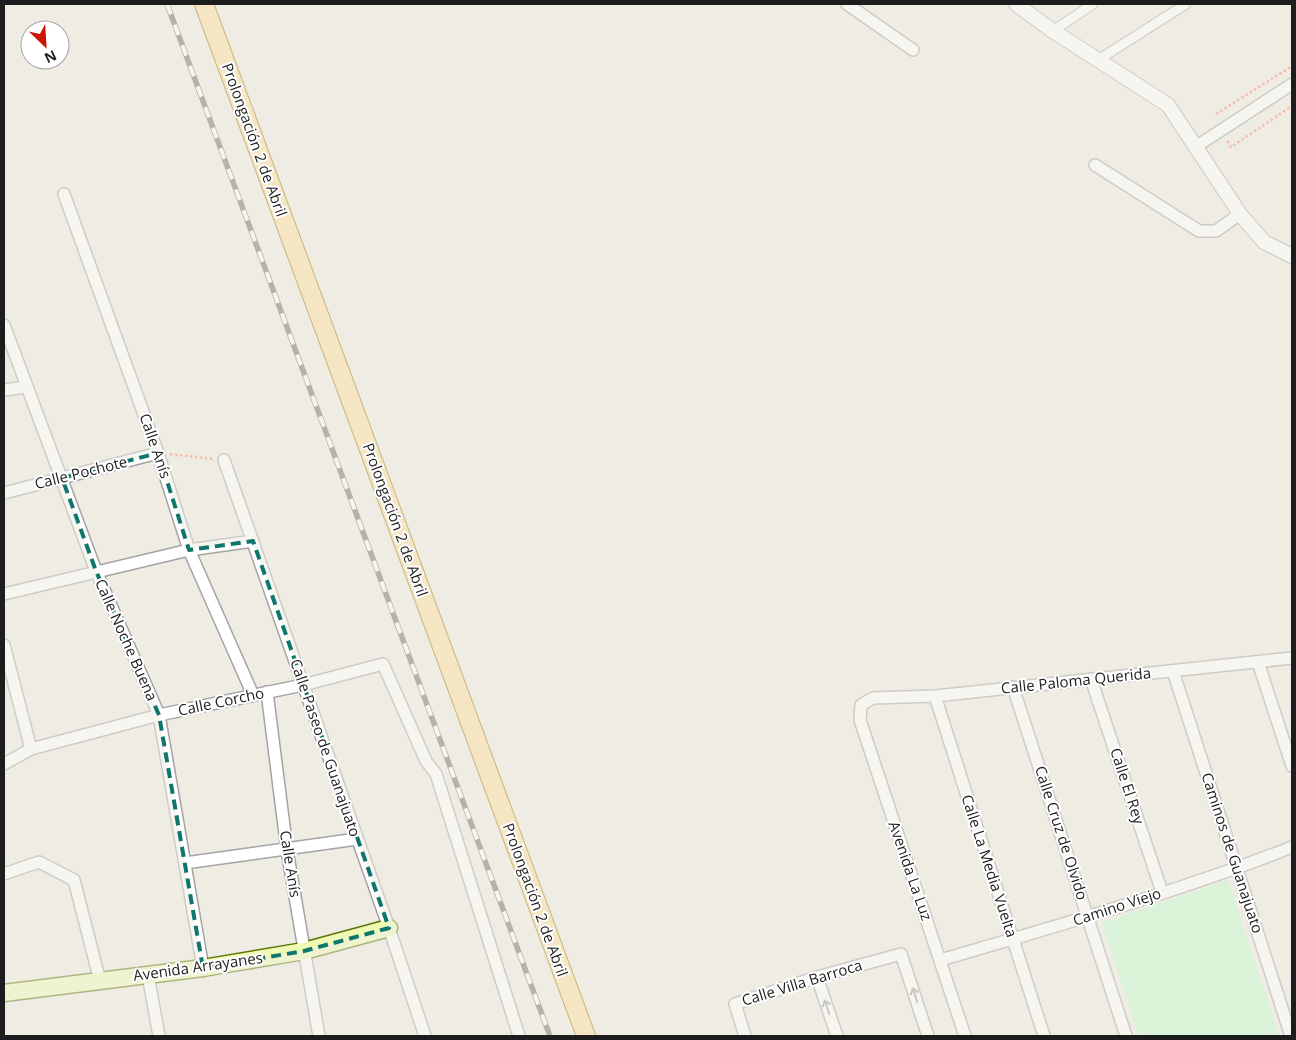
<svg xmlns="http://www.w3.org/2000/svg" width="1296" height="1040" viewBox="0 0 1296 1040" font-family="'Open Sans',sans-serif">
  <style>
    .park { fill: #bef9c9 }
    .lines { fill: none; stroke-linecap: round; stroke-linejoin: round }
    .pedestrian-casing { stroke: #a4a4a4; stroke-width: 11 }
    .minor-casing { stroke: #a4a4a4; stroke-width: 14 }
    .tertiary-casing { stroke: #a4a4a4; stroke-width: 16 }
    .secondary-casing { stroke: #5c7404; stroke-width: 19 }
    .primary-casing { stroke: #967300; stroke-width: 20 }
    .path { stroke: #fa8568; stroke-width: 2.5; stroke-dasharray: 2.5 2.5; stroke-linecap: butt }
    .pedestrian { stroke: #fff; stroke-width: 9 }
    .minor { stroke: #fff; stroke-width: 11 }
    .tertiary { stroke: #fff; stroke-width: 14 }
    .secondary { stroke: #effab5; stroke-width: 16 }
    .primary { stroke: #fcdc9a; stroke-width: 18 }
    .rail-casing { stroke: #6b6b6b; stroke-width: 5.5 }
    .rail { stroke: #fff; stroke-width: 4; stroke-dasharray: 11; stroke-linecap: butt }
    .oneway { stroke: #999 }
    .marked { fill: none; stroke: #0f766e; stroke-width: 4; stroke-dasharray: 10 6; stroke-linejoin: round }
    .labels { text-anchor: middle; stroke-width: 4; stroke-linejoin: round; paint-order: stroke }
    .street-label { font-size: 15px; fill: #1d1d1d; stroke: #fff }
  </style>
  <rect width="100%" height="100%" fill="#eeece3"/>
  <polygon class="park" points="1228,880 1279,1036 1139,1036 1102,923"/>
  <g class="lines">
    <g class="pedestrian-casing">
      <g id="pedestrian">
        <polyline points="1053,31 1093,4"/>
        <polyline points="1098,60 1186,4"/>
      </g>
    </g>
    <g class="minor-casing">
      <g id="minor">
        <polyline points="847,4 913,50"/>
        <polyline points="1197,146 1292,84"/>
        <polyline points="1095,165 1199,231 1216,231 1240,214"/>
        <polyline points="64,194 158,453 189,550 253,695"/>
        <polyline points="4,325 96,571 159,715 203,968"/>
        <polyline points="4,390 27,387"/>
        <polyline points="224,460 389,928 425,1036"/>
        <polyline points="4,493 158,453"/>
        <polyline points="4,594 189,550 253,541"/>
        <polyline points="4,645 31,749"/>
        <polyline points="1258,662 1292,766"/>
        <polyline points="1173,671 1291,1036"/>
        <polyline points="1091,679 1162,892"/>
        <polyline points="1013,687 1126,1036"/>
        <polyline points="267,692 287,850 319,1036"/>
        <polyline points="935,696 1044,1036"/>
        <polyline points="4,764 31,749 159,715 303,685 383,664 426,761 436,774 519,1036"/>
        <polyline points="185,863 357,839"/>
        <polyline points="4,874 39,862 74,880 100,981"/>
        <path d="M941,960C1059,925 1178,892 1292,847"/>
        <polyline points="148,975 159,1036"/>
        <polyline points="817,977 837,1036"/>
        <polyline points="745,1036 735,1004 817,977 901,954 928,1036"/>
        <polyline points="965,1036 860,720 861,705 873,698 935,696 1292,658"/>
      </g>
    </g>
    <g class="tertiary-casing">
      <polyline id="tertiary" points="1016,4 1053,31 1168,105 1240,214 1264,242 1292,256"/>
    </g>
    <g class="secondary-casing">
      <polyline id="secondary" points="4,993 203,968 304,951 389,928"/>
    </g>
    <g class="primary-casing">
      <polyline id="primary" points="204,4 586,1036"/>
    </g>
    <g class="path">
      <polyline points="1216,114 1292,66"/>
      <polyline points="1227,141 1231,147 1292,106"/>
      <polyline points="170,454 214,459"/>
    </g>
    <use href="#pedestrian" class="pedestrian"/>
    <use href="#minor" class="minor"/>
    <use href="#tertiary" class="tertiary"/>
    <use href="#secondary" class="secondary"/>
    <use href="#primary" class="primary"/>
    <g class="rail-casing">
      <polyline id="rail" points="167,4 550,1036"/>
    </g>
    <use href="#rail" class="rail"/>
  </g>
  <defs><path id="oneway-shaft" d="M-6 0H5M1.5-3L5.5 0L1.5 3" fill="none" stroke-width="1.6" stroke-linecap="round" stroke-linejoin="round" transform="scale(1.25)"/></defs>
  <g class="oneway">
    <use href="#oneway-shaft" transform="translate(915 995) rotate(-108)"/>
    <use href="#oneway-shaft" transform="translate(827 1007) rotate(-108)"/>
  </g>
  <path d="M0 0H1296V1040H0ZM158,453L189,550L253,541L389,928L304,951L203,968L159,715L96,571L62,478Z" fill="#eeece3" fill-opacity=".55" fill-rule="evenodd"/>
  <path class="marked" d="M158,453L189,550L253,541L389,928L304,951L203,968L159,715L96,571L62,478Z"/>
  <g class="labels">
    <g class="street-label">
      <text transform="translate(254 140) rotate(70)" y="5">Prolongación 2 de Abril</text>
      <text transform="translate(155 446) rotate(71)" y="5">Calle Anís</text>
      <text transform="translate(81 473) rotate(-14)" y="5">Calle Pochote</text>
      <text transform="translate(395 520) rotate(70)" y="5">Prolongación 2 de Abril</text>
      <text transform="translate(126 640) rotate(66)" y="5">Calle Noche Buena</text>
      <text transform="translate(1076 681) rotate(-6)" y="5">Calle Paloma Querida</text>
      <text transform="translate(221 702) rotate(-12)" y="5">Calle Corcho</text>
      <text transform="translate(325 748) rotate(71)" y="5">Calle Paseo de Guanajuato</text>
      <text transform="translate(1127 786) rotate(72)" y="5">Calle El Rey</text>
      <text transform="translate(1061 833) rotate(72)" y="5">Calle Cruz de Olvido</text>
      <text transform="translate(1232 853) rotate(72)" y="5">Caminos de Guanajuato</text>
      <text transform="translate(290 864) rotate(81)" y="5">Calle Anís</text>
      <text transform="translate(989 866) rotate(72)" y="5">Calle La Media Vuelta</text>
      <text transform="translate(910 871) rotate(71)" y="5">Avenida La Luz</text>
      <text transform="translate(535 900) rotate(70)" y="5">Prolongación 2 de Abril</text>
      <text transform="translate(1117 907) rotate(-18)" y="5">Camino Viejo</text>
      <text transform="translate(198 967) rotate(-8)" y="5">Avenida Arrayanes</text>
      <text transform="translate(802 983) rotate(-17)" y="5">Calle Villa Barroca</text>
    </g>
  </g>
  <rect width="1296" height="1040" fill="none" stroke="#1d1d1d" stroke-width="10"/>
  <g transform="translate(45 45) rotate(155)"><circle r="24" fill="#ffffff" stroke="#a5a5a5"/>
  <path d="M0-4L9 19L0 12L-9 19Z" fill="#ca1400"/>
  <text y="-8" font-size="14" font-weight="bold" text-anchor="middle" fill="#1d1d1d">N</text>
  </g>
</svg>
